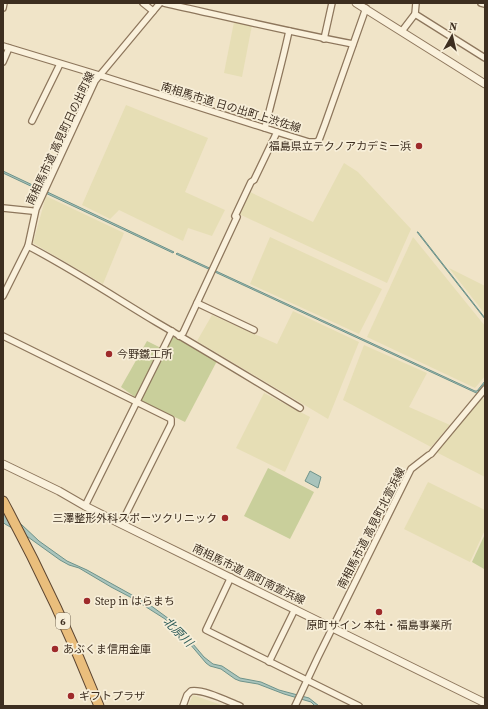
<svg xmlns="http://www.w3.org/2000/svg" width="488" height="709" viewBox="0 0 488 709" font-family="'Source Serif 4','Noto Sans JP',serif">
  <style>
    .farmland { fill: #e6deb5 }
    .green { fill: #c9cf9b }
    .water { fill: #a9c4bc; stroke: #6f938a }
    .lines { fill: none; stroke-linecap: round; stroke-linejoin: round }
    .minor-casing { stroke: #8d765c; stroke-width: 8 }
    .tertiary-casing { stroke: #8d765c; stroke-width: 9 }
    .trunk-casing { stroke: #5b4430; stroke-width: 11 }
    .minor { stroke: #faf1dc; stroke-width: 5.5 }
    .tertiary { stroke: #faf1dc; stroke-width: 7 }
    .trunk { stroke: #eabe7c; stroke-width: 9 }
    .poi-dot { fill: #9e2a2b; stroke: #f7eed8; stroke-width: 1.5 }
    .labels { text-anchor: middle; stroke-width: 3.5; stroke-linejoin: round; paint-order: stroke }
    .shield { fill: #f7eed8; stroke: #756857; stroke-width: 1 }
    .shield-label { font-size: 10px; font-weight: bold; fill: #3d2e20 }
    .street-label { font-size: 11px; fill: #3d2e20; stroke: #f7eed8 }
    .poi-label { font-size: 11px; fill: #3d2e20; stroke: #f7eed8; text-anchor: start }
    .water-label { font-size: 12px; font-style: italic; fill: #2f5d5a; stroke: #f7eed8 }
  </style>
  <rect width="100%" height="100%" fill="#f0e4c8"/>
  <g class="farmland">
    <polygon points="234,22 252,25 242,77 224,73"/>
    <polygon points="126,105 208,138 185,192 225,210 212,236 188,228 183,241 119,210 110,219 82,205"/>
    <polygon points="344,163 358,172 411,229 387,283 239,214 250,192 313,222"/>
    <polygon points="46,196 124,233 103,284 33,243"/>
    <polygon points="270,237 382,289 359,334 250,284"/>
    <polygon points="413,237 485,326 485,376 475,388 367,337"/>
    <polygon points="449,268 485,286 485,314"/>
    <polygon points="293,311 359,342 328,419 197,341 212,315 277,344"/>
    <polygon points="364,345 427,373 409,407 450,425 431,447 343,400"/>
    <polygon points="264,393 310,417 285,472 236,448"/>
    <polygon points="482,398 485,400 485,477 436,452"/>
    <polygon points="428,482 485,510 485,530 470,562 404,529"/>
    <polygon points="193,695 224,706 188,706"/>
  </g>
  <g class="green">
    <polygon points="172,336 217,361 185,422 140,400"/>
    <polygon points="147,341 161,348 135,397 121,387"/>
    <polygon points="268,468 314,492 290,539 244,516"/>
    <polygon points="485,534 485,567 484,569 472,562"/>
  </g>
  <g class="water">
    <polygon points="3,171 174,252 173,253 3,173"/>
    <polygon points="417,232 418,232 485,318 485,319"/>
    <polygon points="177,253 475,391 477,391 485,381 485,383 478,391 485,395 485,397 176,254"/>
    <polygon points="310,471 321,477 318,488 305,481"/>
    <polygon points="3,513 22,525 39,541 67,561 87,570 150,605 165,616 177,625 204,657 213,664 222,666 240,678 261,682 279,690 309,698 319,706 315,706 311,702 284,694 258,684 240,681 235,679 221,669 210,666 206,663 184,637 165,619 132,598 111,587 79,568 69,565 60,560 28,537 5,524 3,522"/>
  </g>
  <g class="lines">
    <g class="minor-casing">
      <g id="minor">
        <polyline points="143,3 153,11"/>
        <path d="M164,3C227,17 290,32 353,44"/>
        <polyline points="481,3 485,4"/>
        <polyline points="3,8 4,3"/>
        <polyline points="415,14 485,58"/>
        <polyline points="402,31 415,14 416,3"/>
        <polyline points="324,39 332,3"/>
        <polyline points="3,46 102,76 277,132 309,142 316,142 319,140 325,124 366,8"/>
        <polyline points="3,62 9,48"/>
        <polyline points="32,121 60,64"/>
        <path d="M265,128C273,95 282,64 289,31"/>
        <polyline points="3,208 32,211 35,212"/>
        <path d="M28,246C72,269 113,296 156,322C204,350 252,379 300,408"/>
        <polyline points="3,296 28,246 36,209 95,81 160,3"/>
        <polyline points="197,303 254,330"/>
        <polyline points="3,336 171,419 171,424 121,524"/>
        <polyline points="179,336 183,333 237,217 235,216 251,182 254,180 277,132"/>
        <polyline points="85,506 172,331"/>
        <polyline points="231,577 206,630 359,706"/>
        <polyline points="269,662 295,609"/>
        <path d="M183,706L187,695L191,691C204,689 227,701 240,706"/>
        <polyline points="295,706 318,657 411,469 429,455 431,454 485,389"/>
      </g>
    </g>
    <g class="tertiary-casing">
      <g id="tertiary">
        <polyline points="356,3 485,84"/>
        <polyline points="3,464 59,491 85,506 121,524 485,703"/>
      </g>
    </g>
    <g class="trunk-casing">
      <path id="trunk" d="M3,501C39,568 71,636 99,706"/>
    </g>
    <use href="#minor" class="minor"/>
    <use href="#tertiary" class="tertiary"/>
    <use href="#trunk" class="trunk"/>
  </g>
  <g class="poi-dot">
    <circle cx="419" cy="146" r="4"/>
    <circle cx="109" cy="354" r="4"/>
    <circle cx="225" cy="518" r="4"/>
    <circle cx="87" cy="601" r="4"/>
    <circle cx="379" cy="612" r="4"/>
    <circle cx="55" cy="649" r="4"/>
    <circle cx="71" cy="696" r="4"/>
  </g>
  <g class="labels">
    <rect class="shield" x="56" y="613" width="14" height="16" rx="3"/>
    <g class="shield-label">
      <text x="63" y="625">6</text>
    </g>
    <g class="street-label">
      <text transform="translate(231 107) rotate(17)" y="4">南相馬市道 日の出町上渋佐線</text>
      <text transform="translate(60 138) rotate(-65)" y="4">南相馬市道 高見町日の出町線</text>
      <text transform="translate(371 528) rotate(-63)" y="4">南相馬市道 高見町北萱浜線</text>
      <text transform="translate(249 574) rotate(26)" y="4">南相馬市道 原町南萱浜線</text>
    </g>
    <g class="poi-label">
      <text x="411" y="150" text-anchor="end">福島県立テクノアカデミー浜</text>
      <text x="117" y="358">今野鐵工所</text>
      <text x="217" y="522" text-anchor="end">三澤整形外科スポーツクリニック</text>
      <text x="95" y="605">Step in はらまち</text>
      <text x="379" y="629" text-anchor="middle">原町サイン 本社・福島事業所</text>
      <text x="63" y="653">あぶくま信用金庫</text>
      <text x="79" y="700">ギフトプラザ</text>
    </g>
    <g class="water-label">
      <text transform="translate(178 632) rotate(45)" y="4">北原川</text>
    </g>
  </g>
  <rect width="488" height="709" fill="none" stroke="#3d2e20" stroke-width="8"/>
  <g transform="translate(452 36) rotate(8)" stroke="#f7eed8" stroke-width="3" paint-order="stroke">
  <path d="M0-3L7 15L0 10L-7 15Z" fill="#3d2e20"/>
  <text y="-6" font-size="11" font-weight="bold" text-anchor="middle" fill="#3d2e20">N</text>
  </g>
</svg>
